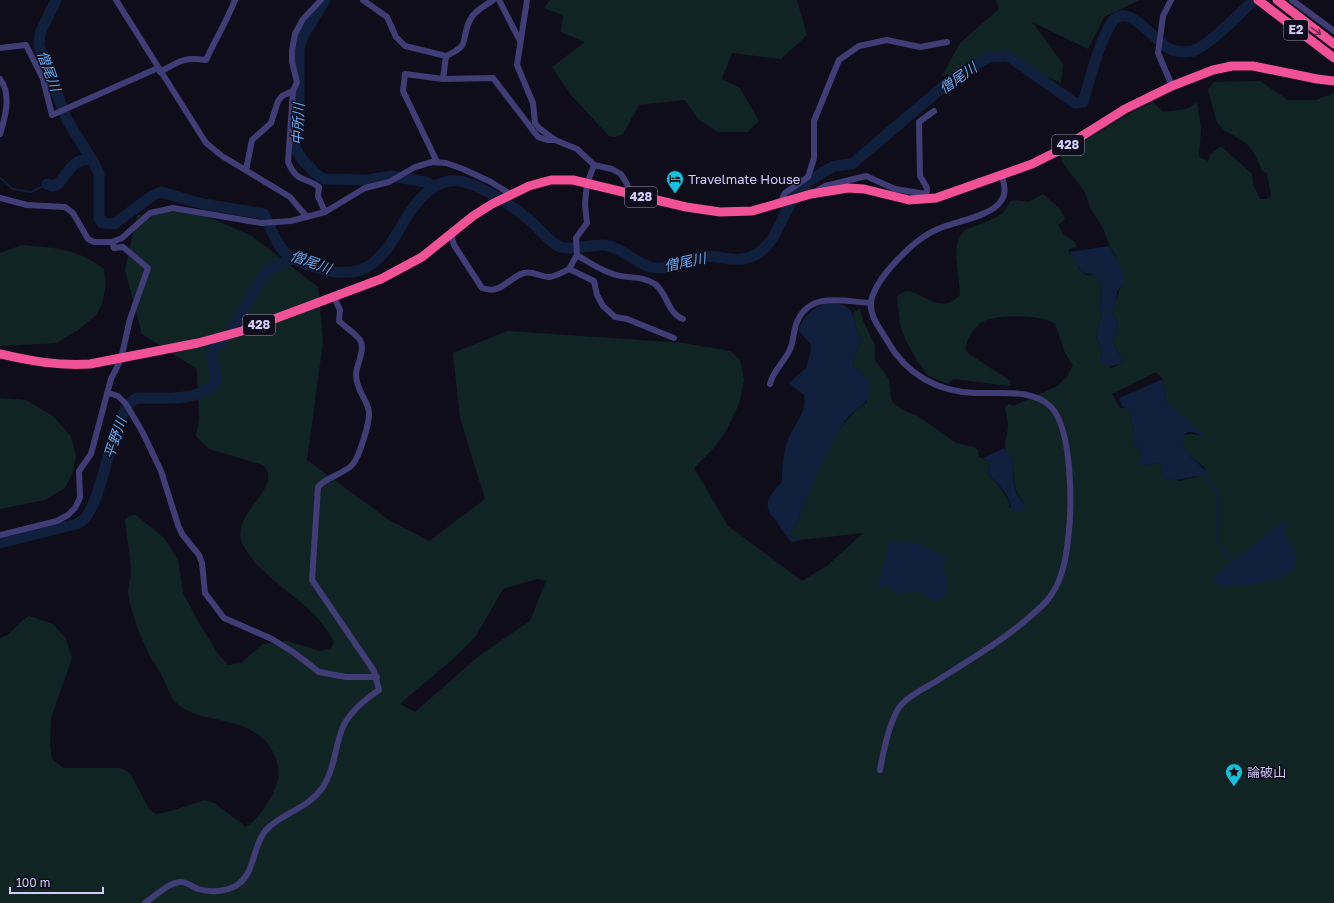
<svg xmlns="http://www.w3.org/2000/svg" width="1334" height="903" viewBox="0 0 1334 903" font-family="'Golos Text','Noto Sans JP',sans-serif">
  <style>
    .green { fill: #102424; fill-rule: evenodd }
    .water { fill: #0f1f3c }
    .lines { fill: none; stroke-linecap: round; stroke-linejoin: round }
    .stream { stroke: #0f1f3c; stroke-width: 2 }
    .river { stroke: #0f1f3c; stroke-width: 11 }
    .minor { stroke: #403c76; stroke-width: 6 }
    .highway { stroke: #f05197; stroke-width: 9 }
    .oneway { stroke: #752c53 }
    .labels { text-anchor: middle; stroke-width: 3; stroke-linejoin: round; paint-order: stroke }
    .shield { fill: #100d1b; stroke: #9892b7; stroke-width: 1 }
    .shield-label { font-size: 12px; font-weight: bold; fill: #d2cbfa }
    .poi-label { font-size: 13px; fill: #d2cbfa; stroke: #100d1b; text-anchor: start }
    .water-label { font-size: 14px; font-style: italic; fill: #62aaf1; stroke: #100d1b }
  </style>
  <rect width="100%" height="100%" fill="#100d1b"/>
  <g class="green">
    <polygon points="550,0 797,0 807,35 781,59 732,53 722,79 740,88 759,121 747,132 718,132 698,119 685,100 639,105 623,134 615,137 609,136 571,95 552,67 585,42 561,32 563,15 544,8"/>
    <polygon points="996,0 1140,0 1104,17 1088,49 1032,22 1063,64 1061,83 998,56 942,76 960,43 999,9"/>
    <path d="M1260,81L1288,100H1316L1334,93V903H0V638C12,635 18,622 29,616L53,624L66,639L72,658L51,718L50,745L52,759L63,768H121L130,773L149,809L156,814L171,811L205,800L216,804L246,827C257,820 270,801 275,789C280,776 280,767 274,754C252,709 194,729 172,698C168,691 166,683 162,676C158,668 152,660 148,652C140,637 130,609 128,592C128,585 131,578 131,571C130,554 127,537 125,520L129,516L136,515L164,538L178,560L183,593L200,625L219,655L228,665L241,663L263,644L287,641L320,651L331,648L334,642C315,601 264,584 243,545C227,514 286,488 263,465L209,449L196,436L199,420L197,369L142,334L125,270L137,215L192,210L252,236L318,287L323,342L307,460L389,520L429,541L485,499L460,418L453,353L507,331L684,343L730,351L740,360L744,380L739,404L726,431L712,450L694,468L728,526L802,581L828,565L863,533L801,540L791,536V531L797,523C814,481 828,429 867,402L861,372L853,367L852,362L861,341L856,327L853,312L860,309L864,323L875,345V360L889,379L891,399L894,404L909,413L918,416L956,443L974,447L978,450L979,457L989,461L988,475C999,483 1003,492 1010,503L1009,508L1025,504C1013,494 1013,474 1013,459C1000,450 1007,439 1008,427C1008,420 1006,414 1005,407L1009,404L1013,406L1057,386L1067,377L1073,365L1065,353L1055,324C1044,314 995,314 982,322C974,327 965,341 966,350L969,354L1006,378L1010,381V386L954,379L948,384L927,375L916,359L905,339L900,324L897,297C915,276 934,322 960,295L956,251L959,237L965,230L995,218L1003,213L1011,201L1015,200L1029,202L1043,194L1061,210L1065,219L1058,225L1063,234L1075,242L1076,247L1069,249V253L1077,260L1079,269L1086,275H1096L1101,282L1100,310L1102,314L1096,336L1101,350L1100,360L1112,368L1124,362L1113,343L1118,324L1112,311C1117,301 1117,292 1123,284L1115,255L1110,246L1102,226L1091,210L1085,192L1062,162L1061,155L1134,111L1153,102L1163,112L1187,109L1197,102L1201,129L1199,157L1208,161L1211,154L1219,147L1223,148L1252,174L1253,184L1260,199H1267L1271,196L1267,173L1263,172L1254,153L1246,143L1224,130L1217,122L1208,90L1214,82ZM1156,372L1163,379L1166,402L1202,434L1201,436C1183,429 1176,440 1188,453C1193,459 1199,463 1205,468L1203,475L1179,481L1161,474L1162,467L1159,463L1145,466L1142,453L1134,442V430L1129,411L1126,408H1120L1112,394ZM537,579L546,581L530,621L480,655L415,712L400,704L454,658L476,636L503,589Z"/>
    <path d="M22,245C56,248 76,248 104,269L106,284L102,304L96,315L78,330L56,343L0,346V253Z"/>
    <polygon points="0,398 26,400 53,416 71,437 76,455 73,472 65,488 45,500 0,509"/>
  </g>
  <g class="water">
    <path d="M1110,246L1123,274V284L1117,292L1116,302L1112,311L1118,324L1113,343L1124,362C1113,367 1109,369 1100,360L1101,350L1096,336L1102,314L1100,310L1101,282L1096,275C1074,274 1082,265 1069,252Z"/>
    <path d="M823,303C859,302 850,314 861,341L852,362L853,367C862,372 873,382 870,393C867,406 853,410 846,420C824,452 811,488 797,523L791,531V536L801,540L792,542C785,536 782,530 777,522C775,518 771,516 769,512C764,500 774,490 782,482C782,466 783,450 790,435C797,421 807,411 804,395L789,383L806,368L811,350V345L799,331C800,318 813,310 823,303Z"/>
    <path d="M1163,379L1166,402L1203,434L1201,436C1195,433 1188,429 1184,436C1176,449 1202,464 1208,474V476C1191,474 1177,485 1161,476L1162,467L1159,463L1145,466L1138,464L1142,453L1134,442V430L1129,411L1122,406L1119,398Z"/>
    <path d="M1004,448L1009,456L1013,459C1013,474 1012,494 1025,504L1024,511L1015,512L1011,509C1010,507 1011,505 1010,503C1009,496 995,479 988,475L989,461L983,458Z"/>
    <path d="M1285,520L1287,522L1284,531C1287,542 1296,548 1296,560C1296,584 1240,585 1222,587L1212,578Z"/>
    <path d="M889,541H910L945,556L943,570L948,579V589L943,597L935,602C920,588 916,591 897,594L886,586L878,588Z"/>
  </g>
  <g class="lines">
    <g class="stream">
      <polyline points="0,178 13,189 31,192 47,184"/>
      <polyline points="1203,474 1213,486 1218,496 1217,541 1233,563"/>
    </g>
    <g class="river">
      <polyline points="56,0 40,33 39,46 67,120 92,160"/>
      <polyline points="325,0 303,36 299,49 299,121 295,148 302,159 315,173 324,179 368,180 391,176 426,182 435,187"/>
      <path d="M47,184L53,186L58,184C68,172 75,156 92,160L99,173V218L102,223L114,224L152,196L161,192L203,204L264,214C281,250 279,257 321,269C402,292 391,195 449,181C470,177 511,205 527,218C538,226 548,242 560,247C574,251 590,244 604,245C622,247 633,262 650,267C670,272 686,256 706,256C719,256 730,261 743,259C777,253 780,214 798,191C804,184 826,169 835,166C841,165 847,165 853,163L957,75L989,57L1008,56L1075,103L1083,102C1091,77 1098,44 1112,22C1130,0 1155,44 1172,50C1177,52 1187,52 1193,51C1209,46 1240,13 1254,0"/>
      <polyline points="233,328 263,275 269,269 293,259"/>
      <path d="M0,543L76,524C79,523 82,521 84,519C105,498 113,403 138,398C162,398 196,402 215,384L216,378L211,353L212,350L222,342"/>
    </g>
    <g class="minor">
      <polyline points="116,0 206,143 222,156 290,197 307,217"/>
      <path d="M321,0L303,19L295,34L292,50V62L297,82L293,91L288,162C297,183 304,176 319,187L318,196L325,212"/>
      <polyline points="363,0 387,17 396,37 405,46 446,56 443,79 493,78 538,137 547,140 555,140"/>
      <polyline points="499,0 520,41"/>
      <polyline points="527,0 517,65 533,103 535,123 539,128 555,140 577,149 594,165 612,169 621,174 627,184 630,194"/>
      <polyline points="1171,0 1163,16 1158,53 1172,86"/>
      <polyline points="1292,0 1334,31"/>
      <polyline points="0,48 26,45 43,79 52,115 158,68"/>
      <path d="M446,56C472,45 460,39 470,20C474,11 485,6 493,0"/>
      <path d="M160,72C180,61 183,57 206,60C215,40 227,21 235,0"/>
      <path d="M0,79C12,94 5,118 0,134"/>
      <polyline points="437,162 403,91 405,74 443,79"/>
      <polyline points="246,170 252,140 271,123 278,101 282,96 293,91"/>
      <polyline points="816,191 825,186 866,176 895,189 926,194"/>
      <polyline points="0,198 27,205 65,207 73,213 88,239 94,242 112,242 122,238 150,213 173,208 261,223 291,221 325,212 365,188 389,182 415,167 432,162 446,163 463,169 491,182 510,194"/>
      <polyline points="926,198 927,188 920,176 919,122 934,111"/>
      <polyline points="780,203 785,193 808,177 814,158 814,121 839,60 859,46 887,40 920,47 947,42"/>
      <path d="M451,234L454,245L482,288C502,295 507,278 524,273C532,270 540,277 549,277C556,276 563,272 569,269L594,281L597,295L603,306L615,317L627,319L674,338"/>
      <path d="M577,255C588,262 600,270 613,274C627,279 641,275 655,284C668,294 667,313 683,319"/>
      <polyline points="569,269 577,255 576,238 587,223 585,204 587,184 594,165"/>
      <path d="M770,384C773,370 785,362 790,349C794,341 793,331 797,322C810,290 846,302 871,303"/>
      <polyline points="108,393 118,396 126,404 143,433 161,471 178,525 182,534 199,555 202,563 205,593 224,618 272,639 293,652 319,672 346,677 377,677"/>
      <polyline points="0,535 57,521 68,515 75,508 80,498 79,471 91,454 111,379 121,359 130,319 148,268 123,247 114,248 112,242"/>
      <path d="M880,770C883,753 890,717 902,704C910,695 925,688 935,682C969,660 1003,641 1033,614C1038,609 1045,604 1049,598C1061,583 1066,560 1068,540C1072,510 1073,430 1051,407C1032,388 999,394 975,393C938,392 906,374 888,342C881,330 869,316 871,302C875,278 915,238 938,229C954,222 992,216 1001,201C1007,193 1004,184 1002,176"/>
      <path d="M145,903C155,896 169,882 181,882C187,882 193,887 198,889C211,893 230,892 241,882C255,869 253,845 266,830C281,813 307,810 323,787C334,770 335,748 342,729C349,712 364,700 379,690L374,671L312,580L318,487C327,476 345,474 353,464C359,457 370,422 369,412C368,401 356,390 356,375C356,365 366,350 360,340C355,333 345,327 339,321L340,310L334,297"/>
    </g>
    <g class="highway">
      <polyline points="1258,0 1334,58"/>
      <polyline points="1277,0 1334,44"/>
      <path d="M0,354C30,361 58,366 90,364L198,343L242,331L381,279L422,257L473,216L492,204L529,186L551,180H573L686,207L720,212L752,211L811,194L848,188L864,189L909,200L936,198L1032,164L1058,151L1125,109L1172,86L1213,70L1232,66H1253L1317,79L1334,81"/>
    </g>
  </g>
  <defs><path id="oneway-shaft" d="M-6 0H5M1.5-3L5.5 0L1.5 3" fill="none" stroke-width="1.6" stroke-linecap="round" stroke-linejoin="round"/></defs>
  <use class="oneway" href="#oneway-shaft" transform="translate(1316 31) rotate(36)"/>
  <defs>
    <g id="hotel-pin" transform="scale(0.9)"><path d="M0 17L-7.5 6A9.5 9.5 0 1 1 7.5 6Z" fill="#14c2de" stroke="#100d1b"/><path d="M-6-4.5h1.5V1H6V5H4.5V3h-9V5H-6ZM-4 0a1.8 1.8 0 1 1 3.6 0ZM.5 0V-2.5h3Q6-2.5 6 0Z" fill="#111"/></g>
    <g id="sight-pin" transform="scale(0.9)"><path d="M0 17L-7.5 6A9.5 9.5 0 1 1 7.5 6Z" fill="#14c2de" stroke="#100d1b"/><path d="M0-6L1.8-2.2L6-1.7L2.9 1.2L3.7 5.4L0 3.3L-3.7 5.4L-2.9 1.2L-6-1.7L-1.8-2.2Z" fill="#111"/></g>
  </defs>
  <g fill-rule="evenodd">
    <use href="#hotel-pin" x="675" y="179"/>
    <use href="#sight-pin" x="1234" y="772"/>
  </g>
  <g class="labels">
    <g class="shield">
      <rect x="1284" y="20" width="24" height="20" rx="3"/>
      <rect x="1052" y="135" width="32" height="20" rx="3"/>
      <rect x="625" y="187" width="32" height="20" rx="3"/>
      <rect x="243" y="315" width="32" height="20" rx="3"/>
    </g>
    <g class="shield-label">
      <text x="1296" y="34">E2</text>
      <text x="1068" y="149">428</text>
      <text x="641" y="201">428</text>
      <text x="259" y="329">428</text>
    </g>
    <g class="poi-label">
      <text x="688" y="184">Travelmate House</text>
      <text x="1247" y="777">論破山</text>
    </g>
    <g class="water-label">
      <text transform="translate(49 71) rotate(70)" y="5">僧尾川</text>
      <text transform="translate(958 78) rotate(-35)" y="5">僧尾川</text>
      <text transform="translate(298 124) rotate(-88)" y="5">中所川</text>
      <text transform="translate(311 262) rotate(20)" y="5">僧尾川</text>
      <text transform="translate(685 262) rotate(-12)" y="5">僧尾川</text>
      <text transform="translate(115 438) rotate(-71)" y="5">平野川</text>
    </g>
  </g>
  <path d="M10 887v6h93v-6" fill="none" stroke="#d2cbfa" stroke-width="2"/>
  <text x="16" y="887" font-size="12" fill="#d2cbfa" stroke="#100d1b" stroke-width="3" paint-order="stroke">100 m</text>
</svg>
